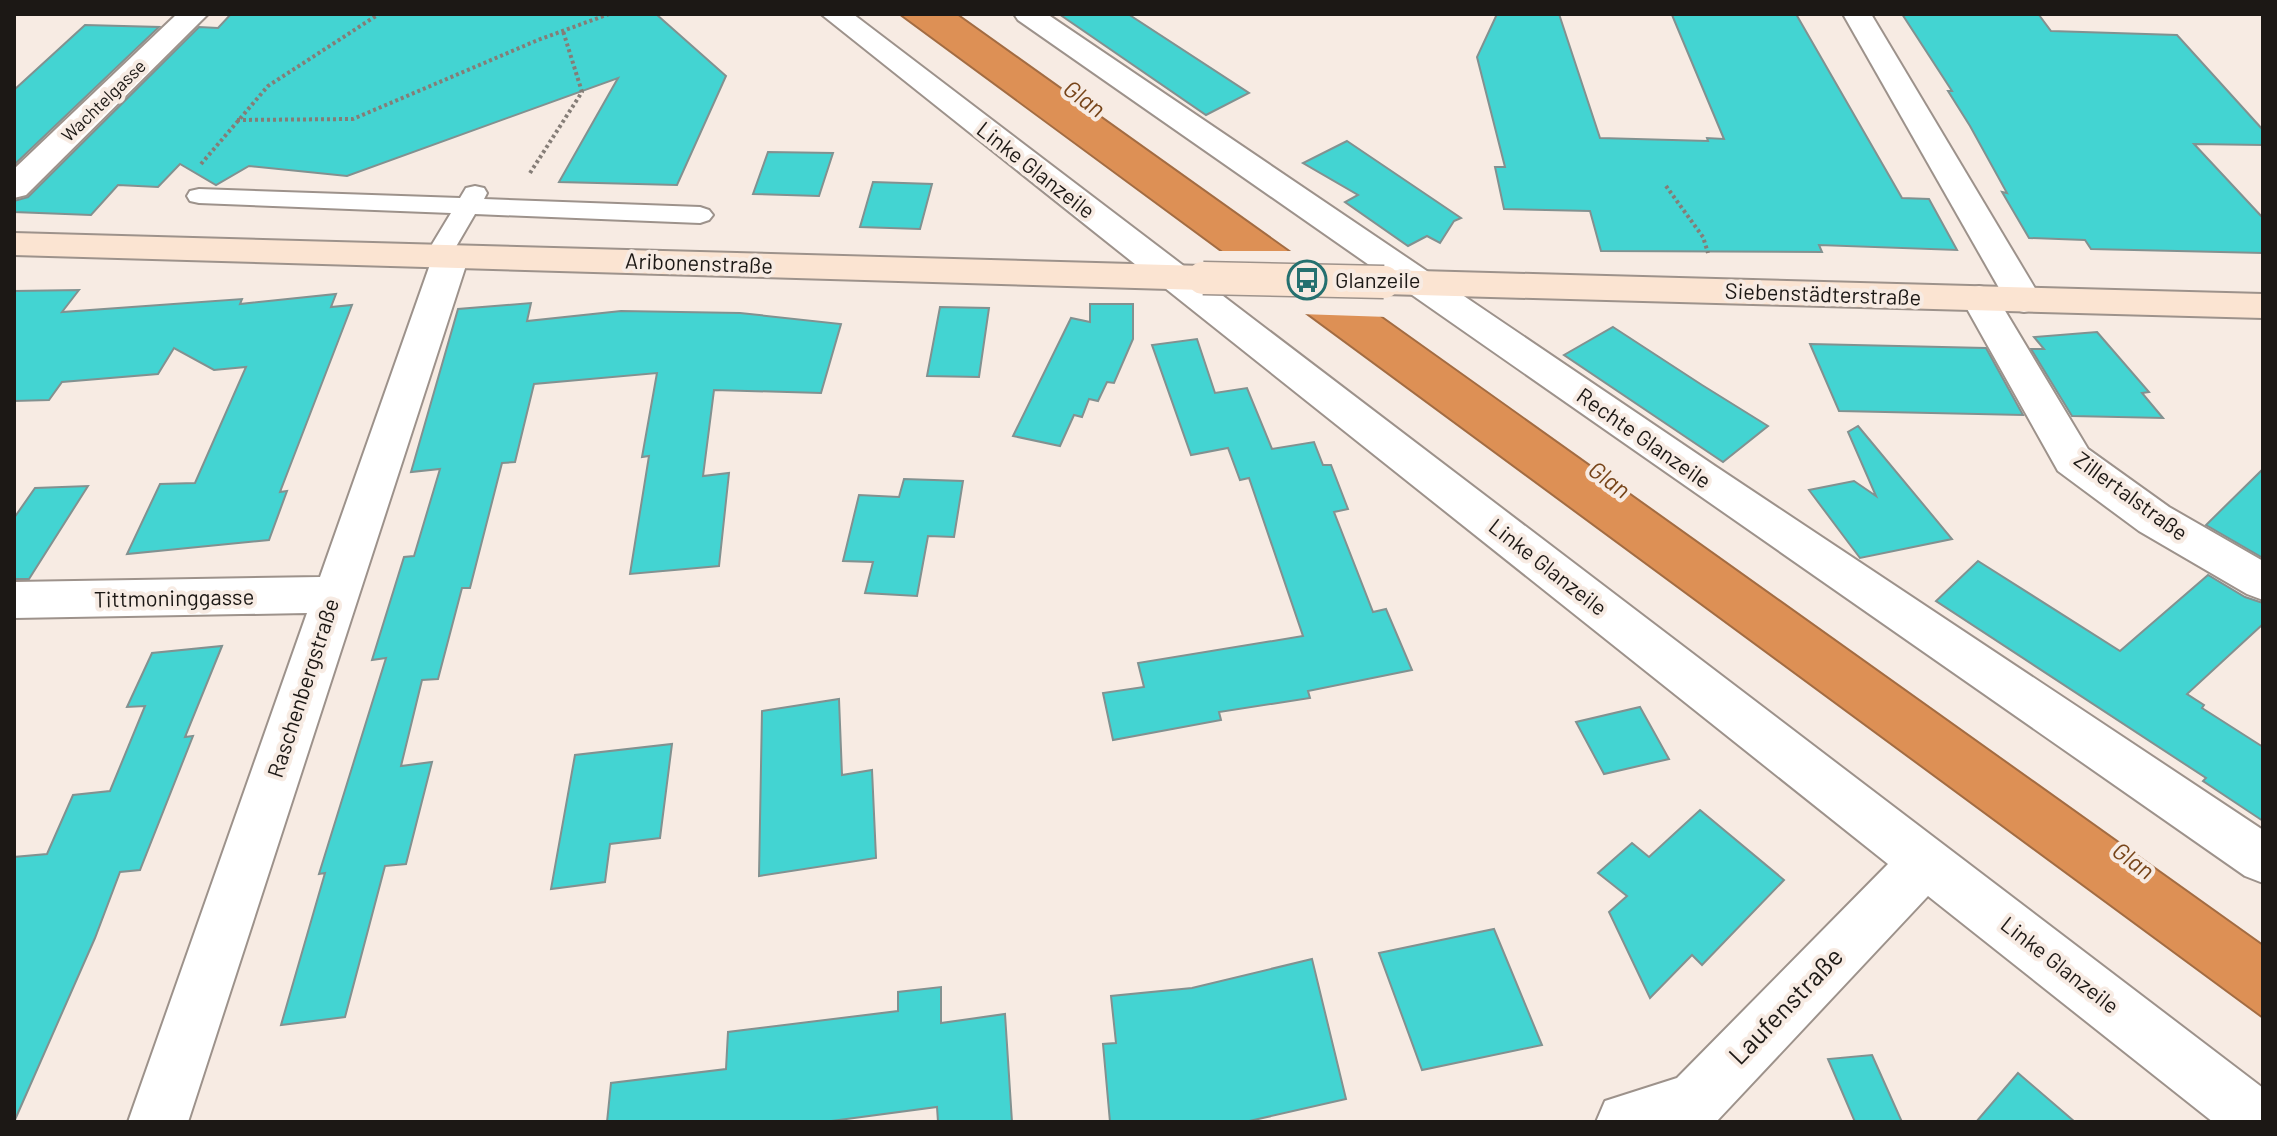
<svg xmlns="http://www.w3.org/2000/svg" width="2277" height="1136" viewBox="0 0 2277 1136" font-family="Barlow,sans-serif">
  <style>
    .water { fill: #dd9055; stroke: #a36c42; stroke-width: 2 }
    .pier { fill: #f7ebe3 }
    .building { fill: #43d4d2; stroke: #829190; stroke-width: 2 }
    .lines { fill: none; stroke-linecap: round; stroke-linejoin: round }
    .lane-casing { stroke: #9d928b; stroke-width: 4 }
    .street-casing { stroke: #9d928b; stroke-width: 4 }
    .secondary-casing { stroke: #9d928b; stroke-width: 4 }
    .path { stroke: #857d77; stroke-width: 4; stroke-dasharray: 3 3; stroke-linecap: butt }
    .lane { fill: #fff; fill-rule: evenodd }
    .street { fill: #fff; fill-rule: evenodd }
    .secondary { fill: #fbe4d2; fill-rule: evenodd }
    .secondary-bridge-casing { stroke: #9d928b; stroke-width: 35; stroke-linecap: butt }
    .secondary-bridge { stroke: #fbe4d2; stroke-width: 32 }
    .labels { text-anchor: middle; stroke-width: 8; stroke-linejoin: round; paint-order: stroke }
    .far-street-label { font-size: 18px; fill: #1c1815; stroke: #f7ebe3 }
    .street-label { font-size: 22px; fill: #1c1815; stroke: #f7ebe3 }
    .poi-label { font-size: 22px; fill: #1c1815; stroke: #f7ebe3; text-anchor: start }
    .water-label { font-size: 24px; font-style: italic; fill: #774419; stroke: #f7ebe3 }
    .near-street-label { font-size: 26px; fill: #1c1815; stroke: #f7ebe3 }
  </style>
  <rect width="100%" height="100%" fill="#f7ebe3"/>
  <polygon class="water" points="899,14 957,14 2263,945 2263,1018"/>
  <polygon class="pier" points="1214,251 1296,251 1388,317 1300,314"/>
  <g class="building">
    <polygon points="231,14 656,14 726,76 677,185 559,182 618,78 347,176 249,166 216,185 180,164 158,187 118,185 91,215 14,212 14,201 28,197 199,27 218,28"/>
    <polygon points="1059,14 1128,14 1249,93 1206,115"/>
    <polygon points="1497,14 1559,14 1600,138 1708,141 1707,138 1724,139 1672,15 1796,14 1902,198 1929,199 1957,250 1819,245 1822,252 1601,251 1590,211 1504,209 1495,167 1505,167 1477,57"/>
    <polygon points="1902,14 2039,15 2051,31 2177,35 2263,130 2263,145 2194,144 2263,218 2263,253 2091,249 2085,240 2029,238 2002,192 2007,193 1970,126 1948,91 1952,91"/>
    <polygon points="85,25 159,27 14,165 14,90"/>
    <polygon points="1347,141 1461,218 1454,221 1440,243 1427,236 1408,246 1345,202 1358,195 1303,163"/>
    <polygon points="768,152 833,153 819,196 753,194"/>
    <polygon points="873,182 932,184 920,229 860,227"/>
    <polygon points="79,290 62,312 242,299 240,304 336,294 331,307 352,305 280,492 287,491 269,540 127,554 160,484 195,483 246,367 214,370 174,348 158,374 62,382 49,400 14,401 14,291"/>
    <polygon points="531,303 527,321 621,311 740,313 841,324 821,393 714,390 703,476 729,473 719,566 630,574 649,456 642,457 657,373 534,384 515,462 502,463 470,588 462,588 438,679 422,680 401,766 432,762 406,864 385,866 345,1017 281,1025 325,873 319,874 386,658 372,660 404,557 414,556 440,469 411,472 458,309"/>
    <polygon points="1090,304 1133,304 1133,339 1114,383 1107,382 1098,401 1089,399 1082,417 1074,415 1060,446 1013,436 1071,318 1090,322"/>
    <polygon points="940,307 989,308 979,377 927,376"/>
    <polygon points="1613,327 1702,385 1768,426 1723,462 1564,355"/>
    <polygon points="2097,332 2149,392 2142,393 2163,418 2072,416 2031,349 2044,349 2034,337"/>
    <polygon points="1197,339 1215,393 1247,388 1272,449 1314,442 1323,465 1331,465 1348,509 1334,512 1373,612 1386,609 1412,670 1308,691 1310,698 1219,712 1221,720 1113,740 1103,693 1144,687 1138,663 1303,636 1249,478 1240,480 1228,448 1191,455 1152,345"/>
    <polygon points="1810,344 1986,348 2023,415 1839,411"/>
    <polygon points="1858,426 1952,539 1860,558 1809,490 1854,481 1876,496 1848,432"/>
    <polygon points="2263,469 2263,558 2206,525"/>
    <polygon points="904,479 963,481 954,537 928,536 917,596 865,593 873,562 843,561 859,495 899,497"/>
    <polygon points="88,486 29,579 14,579 14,518 35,488"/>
    <polygon points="1978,561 2120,651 2208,575 2245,597 2263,603 2263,624 2187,694 2204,705 2202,708 2263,747 2263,821 2203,781 2206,778 1936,601"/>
    <polygon points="222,646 185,737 193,736 140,870 120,872 95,938 14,1122 14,857 47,854 73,795 110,791 145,706 127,707 152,653"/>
    <polygon points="839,699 842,775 872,770 876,858 759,876 762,711"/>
    <polygon points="1640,707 1669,759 1604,774 1576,722"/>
    <polygon points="672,744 660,838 610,844 605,882 551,889 575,755"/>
    <polygon points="1700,810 1784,880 1702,965 1692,955 1650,998 1609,912 1627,896 1598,873 1632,843 1649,857"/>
    <polygon points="1494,929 1542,1045 1422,1070 1379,953"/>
    <polygon points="1312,959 1346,1099 1245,1122 1110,1122 1103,1044 1116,1043 1111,996 1192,988"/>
    <polygon points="941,987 941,1023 1005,1014 1012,1122 938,1122 937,1107 824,1122 607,1122 611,1083 726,1069 728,1032 898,1011 898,992"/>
    <polygon points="1872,1055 1902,1122 1855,1122 1828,1059"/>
    <polygon points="2018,1073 2075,1122 1976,1122"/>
  </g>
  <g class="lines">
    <g class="lane-casing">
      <polygon id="lane" points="475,186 484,188 487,193 484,199 700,207 709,210 713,215 709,220 700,223 475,214 447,262 438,264 429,262 425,256 451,213 199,203 190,201 187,196 190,191 199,189 460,198 466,188"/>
    </g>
    <g class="street-casing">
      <g id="street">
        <polygon points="177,14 208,14 26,195 14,198 14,169"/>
        <polygon points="821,14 853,14 2263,1088 2263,1122 2213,1122 1928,896 1716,1122 1596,1122 1605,1101 1677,1078 1888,864"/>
        <polygon points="1014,14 1047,14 1715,466 2263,830 2263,883 2245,876 1018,20"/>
        <polygon points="1843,14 1871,14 2042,300 2037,309 2024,312 2011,309"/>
        <polygon points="451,245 464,248 469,256 188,1122 128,1122 307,613 14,618 14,582 320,577 433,256 438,248"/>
        <polygon points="1979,286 1992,289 2088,449 2169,507 2263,561 2263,600 2247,594 2139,531 2058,471 1961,298 1966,289"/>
      </g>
    </g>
    <g class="secondary-casing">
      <g id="secondary">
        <polygon points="14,233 1203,266 1216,270 1221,278 1216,286 1203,290 14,255"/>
        <polygon points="1384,270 2263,294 2263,318 1384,294 1371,290 1366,282 1371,274"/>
      </g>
    </g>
    <g class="path">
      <polyline points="237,120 353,119 538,40 609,14"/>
      <polyline points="201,164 268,86 379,14"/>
      <polyline points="530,173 582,92 563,31"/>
      <polyline points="1666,186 1703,237 1708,253"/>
    </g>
    <use href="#lane" class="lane"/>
    <use href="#street" class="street"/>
    <use href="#secondary" class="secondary"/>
    <g class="secondary-bridge-casing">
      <polyline id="secondary-bridge" points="1203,278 1384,282"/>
    </g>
    <use href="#secondary-bridge" class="secondary-bridge"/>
  </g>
  <defs>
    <g id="bus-ring" transform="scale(2)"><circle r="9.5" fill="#f7ebe3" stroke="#25706f" stroke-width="1.5"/><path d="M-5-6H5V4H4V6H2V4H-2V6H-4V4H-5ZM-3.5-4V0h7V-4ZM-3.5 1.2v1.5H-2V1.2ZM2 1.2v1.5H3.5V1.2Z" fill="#25706f"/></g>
  </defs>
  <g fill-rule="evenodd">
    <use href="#bus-ring" x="1307" y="280"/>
  </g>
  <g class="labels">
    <g class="far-street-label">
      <text transform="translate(104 101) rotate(-44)" y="6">Wachtelgasse</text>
    </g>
    <g class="street-label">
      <text transform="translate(1036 170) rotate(38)" y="8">Linke Glanzeile</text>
      <text transform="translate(699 263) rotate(2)" y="8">Aribonenstraße</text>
      <text transform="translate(1823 294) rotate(2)" y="8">Siebenstädterstraße</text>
      <text transform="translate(1644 438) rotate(35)" y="8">Rechte Glanzeile</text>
      <text transform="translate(2131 496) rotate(36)" y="8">Zillertalstraße</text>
      <text transform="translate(1548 567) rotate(38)" y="8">Linke Glanzeile</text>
      <text transform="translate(174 598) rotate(-1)" y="8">Tittmoninggasse</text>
      <text transform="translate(303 688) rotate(-72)" y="8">Raschenbergstraße</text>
      <text transform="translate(2060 965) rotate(38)" y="8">Linke Glanzeile</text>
    </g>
    <g class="poi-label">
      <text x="1335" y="288">Glanzeile</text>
    </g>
    <g class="water-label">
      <text transform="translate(1084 99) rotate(36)" y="8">Glan</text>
      <text transform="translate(1609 480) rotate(36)" y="8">Glan</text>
      <text transform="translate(2133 861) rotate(36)" y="8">Glan</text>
    </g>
    <g class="near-street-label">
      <text transform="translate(1786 1006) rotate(-46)" y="9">Laufenstraße</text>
    </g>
  </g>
  <rect width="2277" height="1136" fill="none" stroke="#1c1815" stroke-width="32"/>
</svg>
